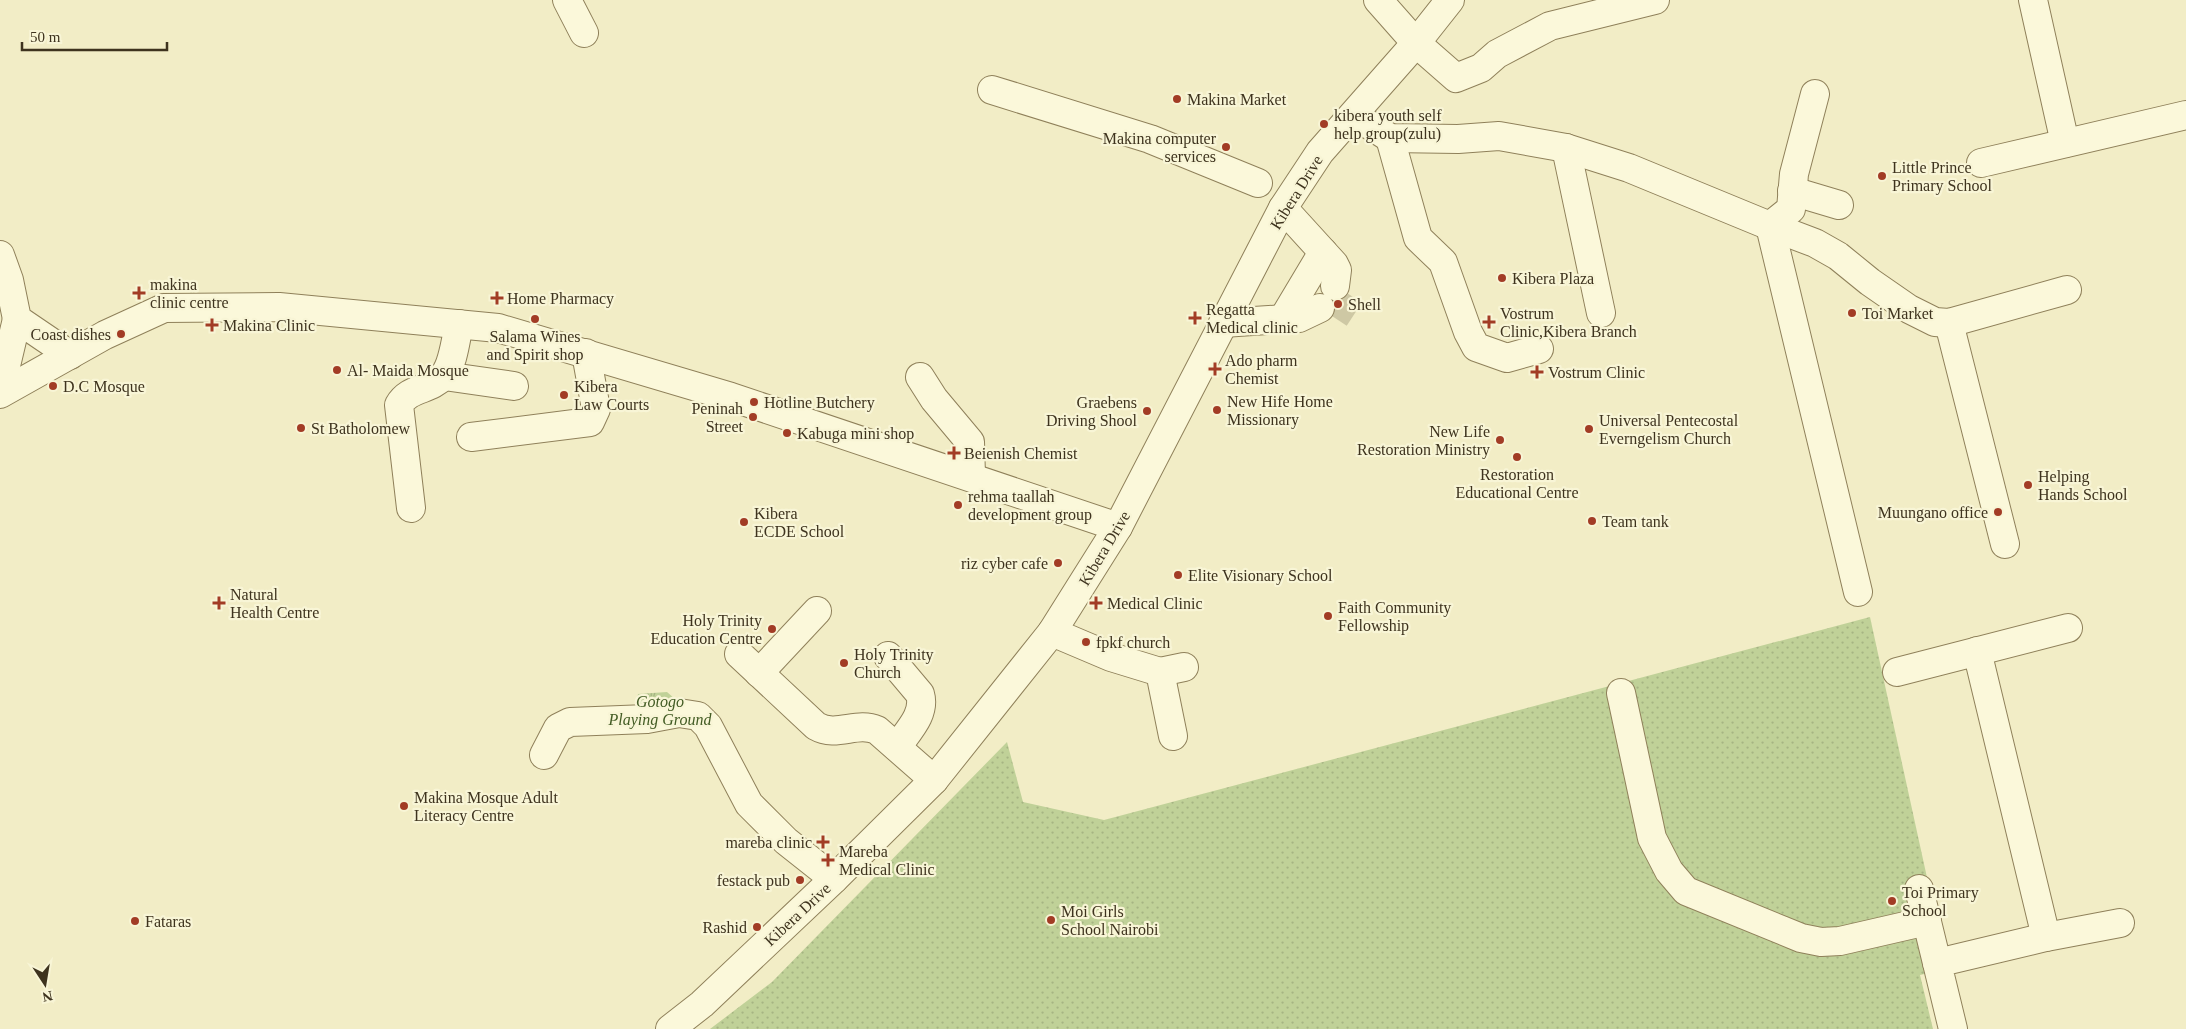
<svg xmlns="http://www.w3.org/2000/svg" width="2186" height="1029" viewBox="0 0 2186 1029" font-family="Georgia,serif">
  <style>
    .grass { fill: url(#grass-tufts) }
    .garden { fill: url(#garden-dots) }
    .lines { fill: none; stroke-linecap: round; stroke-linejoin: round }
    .minor-tunnel { stroke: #cec8a4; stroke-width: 28; stroke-dasharray: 28 14; stroke-linecap: butt }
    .minor-casing { stroke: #8f805a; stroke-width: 30 }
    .minor { stroke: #fbf8da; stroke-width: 28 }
    .poi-dot { fill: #a23c25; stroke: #f8f5d6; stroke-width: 2 }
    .labels { text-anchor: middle; stroke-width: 4.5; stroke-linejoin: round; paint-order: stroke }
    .poi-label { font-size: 16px; fill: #3e331e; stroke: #f8f5d6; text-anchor: start }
    .street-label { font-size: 16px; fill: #3e331e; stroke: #f8f5d6 }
    .park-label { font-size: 16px; font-style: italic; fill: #435c24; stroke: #f8f5d6 }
  </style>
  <defs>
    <pattern id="grass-tufts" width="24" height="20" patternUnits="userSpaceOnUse" patternTransform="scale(1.25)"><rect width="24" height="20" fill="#c0d198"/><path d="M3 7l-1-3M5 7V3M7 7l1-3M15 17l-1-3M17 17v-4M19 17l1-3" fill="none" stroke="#a6b483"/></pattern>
    <pattern id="garden-dots" width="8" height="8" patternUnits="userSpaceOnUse" patternTransform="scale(1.25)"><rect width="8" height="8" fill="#c0d198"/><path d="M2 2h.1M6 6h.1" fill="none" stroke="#a6b483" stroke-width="1.8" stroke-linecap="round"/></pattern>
  </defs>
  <rect width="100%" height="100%" fill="#f2edc6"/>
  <polygon class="grass" points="667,692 691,713 662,731 601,718 636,709 638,694"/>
  <polygon class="garden" points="1870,617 1947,969 1920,975 1933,1029 710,1029 772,982 1007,742 1023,802 1104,820"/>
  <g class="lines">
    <polyline class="minor-tunnel" points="1335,318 1350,295"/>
    <g class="minor-casing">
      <g id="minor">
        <polyline points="567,0 584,33"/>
        <polyline points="1378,0 1416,43 1456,78 1481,68 1497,54 1550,26 1655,0"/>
        <polyline points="2033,0 2065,143"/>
        <polyline points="992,90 1150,139 1258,183"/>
        <polyline points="1815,94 1794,174 1791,209 1770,226 1858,592"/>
        <polyline points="1354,115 1390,138 1458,139 1499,136 1566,148 1629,168 1770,226 1815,243 1838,256 1870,282 1909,309 1935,322 1949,323 2067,290"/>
        <polyline points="1390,138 1418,238 1443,262 1468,332 1476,347 1507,358 1539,349"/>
        <polyline points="1566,148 1601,313"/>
        <polyline points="1981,163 2186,115"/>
        <polyline points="1792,191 1839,205"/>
        <polyline points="1283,208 1334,264 1337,270 1335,286"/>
        <polyline points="0,255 9,280 17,319 70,355"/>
        <polyline points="1283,319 1323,252"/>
        <polyline points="1223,323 1299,318 1320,308"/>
        <polyline points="1949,323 2005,544"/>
        <polyline points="444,376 514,386"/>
        <polyline points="920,377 934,399 970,442 971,476"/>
        <polyline points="0,391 17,319"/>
        <polyline points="0,394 105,335 164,308 279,307 498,328 731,397 1118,527"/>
        <polyline points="471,437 590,422 596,409 586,353"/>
        <path d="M411,508L399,405C409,387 430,391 443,376C453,366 456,338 459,324"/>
        <polyline points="1052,632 1111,657 1160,672 1173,736"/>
        <polyline points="1977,651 2046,937"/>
        <path d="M739,654L816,726C837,738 856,721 877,730L934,780"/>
        <path d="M888,656L920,694C926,714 908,731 897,747"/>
        <polyline points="1160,672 1184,667"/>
        <polyline points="1897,672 2068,628"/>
        <polyline points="759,673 817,611"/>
        <polyline points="1621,693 1652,838 1669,871 1686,891 1801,938 1821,942 1840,941 1927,921"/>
        <polyline points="544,755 558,728 570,722 647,719 679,713 698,716 708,726 749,804 786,841 834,879"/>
        <polyline points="1919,889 1937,963"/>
        <polyline points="670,1029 702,1004 834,879 934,780 1052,632 1118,527 1283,208 1320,152 1416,43 1450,0"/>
        <polyline points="1953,1029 1937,963 2046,937 2120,923"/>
      </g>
    </g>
    <use href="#minor" class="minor"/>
  </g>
  <g class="poi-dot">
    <circle cx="1177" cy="99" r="5"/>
    <circle cx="1324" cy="124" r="5"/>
    <circle cx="1226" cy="147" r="5"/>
    <circle cx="1882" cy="176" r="5"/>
    <circle cx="1502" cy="278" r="5"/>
    <path d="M136.5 285.5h5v5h5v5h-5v5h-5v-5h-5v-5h5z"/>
    <path d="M494.5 290.5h5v5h5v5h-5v5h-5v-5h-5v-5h5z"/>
    <circle cx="1338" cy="304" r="5"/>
    <circle cx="1852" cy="313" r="5"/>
    <path d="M1192.5 310.5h5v5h5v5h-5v5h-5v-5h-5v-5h5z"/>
    <circle cx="535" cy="319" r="5"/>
    <path d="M1486.5 314.5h5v5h5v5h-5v5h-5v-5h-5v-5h5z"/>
    <path d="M209.5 317.5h5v5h5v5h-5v5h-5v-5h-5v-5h5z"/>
    <circle cx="121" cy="334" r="5"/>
    <path d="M1212.5 361.5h5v5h5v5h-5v5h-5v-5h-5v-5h5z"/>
    <circle cx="337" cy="370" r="5"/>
    <path d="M1534.5 364.5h5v5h5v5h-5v5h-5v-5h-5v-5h5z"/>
    <circle cx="53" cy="386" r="5"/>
    <circle cx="564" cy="395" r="5"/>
    <circle cx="754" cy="402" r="5"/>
    <circle cx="1217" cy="410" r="5"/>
    <circle cx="1147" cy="411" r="5"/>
    <circle cx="753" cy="417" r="5"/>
    <circle cx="301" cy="428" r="5"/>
    <circle cx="1589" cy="429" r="5"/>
    <circle cx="787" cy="433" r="5"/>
    <circle cx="1500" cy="440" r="5"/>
    <path d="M951.5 445.5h5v5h5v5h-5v5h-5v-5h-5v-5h5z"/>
    <circle cx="1517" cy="457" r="5"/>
    <circle cx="2028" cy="485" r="5"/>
    <circle cx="958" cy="505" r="5"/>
    <circle cx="1998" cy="512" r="5"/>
    <circle cx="1592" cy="521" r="5"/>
    <circle cx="744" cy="522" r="5"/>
    <circle cx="1058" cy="563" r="5"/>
    <circle cx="1178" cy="575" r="5"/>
    <path d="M216.5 595.5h5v5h5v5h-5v5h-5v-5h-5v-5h5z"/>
    <path d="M1093.5 595.5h5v5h5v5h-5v5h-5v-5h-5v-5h5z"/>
    <circle cx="1328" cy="616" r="5"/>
    <circle cx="772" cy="629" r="5"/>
    <circle cx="1086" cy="642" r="5"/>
    <circle cx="844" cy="663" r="5"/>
    <circle cx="404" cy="806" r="5"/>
    <path d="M820.5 834.5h5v5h5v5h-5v5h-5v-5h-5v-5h5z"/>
    <path d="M825.5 852.5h5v5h5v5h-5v5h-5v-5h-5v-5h5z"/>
    <circle cx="800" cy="880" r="5"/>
    <circle cx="1892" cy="901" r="5"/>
    <circle cx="1051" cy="920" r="5"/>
    <circle cx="135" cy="921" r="5"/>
    <circle cx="757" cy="927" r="5"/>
  </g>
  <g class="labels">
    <g class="poi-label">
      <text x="1187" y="105">Makina Market</text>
      <text x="1334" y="121">kibera youth self<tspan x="1334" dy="18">help group(zulu)</tspan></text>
      <text x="1216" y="144" text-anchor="end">Makina computer<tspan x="1216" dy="18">services</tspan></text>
      <text x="1892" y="173">Little Prince<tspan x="1892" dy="18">Primary School</tspan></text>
      <text x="1512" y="284">Kibera Plaza</text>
      <text x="150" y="290">makina<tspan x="150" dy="18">clinic centre</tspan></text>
      <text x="507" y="304">Home Pharmacy</text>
      <text x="1348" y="310">Shell</text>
      <text x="1206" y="315">Regatta<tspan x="1206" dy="18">Medical clinic</tspan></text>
      <text x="1500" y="319">Vostrum<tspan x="1500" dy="18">Clinic,Kibera Branch</tspan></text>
      <text x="1862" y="319">Toi Market</text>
      <text x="223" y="331">Makina Clinic</text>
      <text x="111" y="340" text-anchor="end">Coast dishes</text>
      <text x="535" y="342" text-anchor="middle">Salama Wines<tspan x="535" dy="18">and Spirit shop</tspan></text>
      <text x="1225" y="366">Ado pharm<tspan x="1225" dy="18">Chemist</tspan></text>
      <text x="347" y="376">Al- Maida Mosque</text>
      <text x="1548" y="378">Vostrum Clinic</text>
      <text x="63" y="392">D.C Mosque</text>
      <text x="574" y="392">Kibera<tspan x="574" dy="18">Law Courts</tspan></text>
      <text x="1227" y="407">New Hife Home<tspan x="1227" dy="18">Missionary</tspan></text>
      <text x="764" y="408">Hotline Butchery</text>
      <text x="1137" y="408" text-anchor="end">Graebens<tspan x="1137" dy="18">Driving Shool</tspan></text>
      <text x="743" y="414" text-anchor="end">Peninah<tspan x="743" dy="18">Street</tspan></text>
      <text x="1599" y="426">Universal Pentecostal<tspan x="1599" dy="18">Everngelism Church</tspan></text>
      <text x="311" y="434">St Batholomew</text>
      <text x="1490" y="437" text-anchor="end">New Life<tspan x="1490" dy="18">Restoration Ministry</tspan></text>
      <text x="797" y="439">Kabuga mini shop</text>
      <text x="964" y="459">Beienish Chemist</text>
      <text x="1517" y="480" text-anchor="middle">Restoration<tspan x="1517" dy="18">Educational Centre</tspan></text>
      <text x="2038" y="482">Helping<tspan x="2038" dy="18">Hands School</tspan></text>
      <text x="968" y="502">rehma taallah<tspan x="968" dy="18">development group</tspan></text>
      <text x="1988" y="518" text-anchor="end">Muungano office</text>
      <text x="754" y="519">Kibera<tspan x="754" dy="18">ECDE School</tspan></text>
      <text x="1602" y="527">Team tank</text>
      <text x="1048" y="569" text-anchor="end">riz cyber cafe</text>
      <text x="1188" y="581">Elite Visionary School</text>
      <text x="230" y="600">Natural<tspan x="230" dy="18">Health Centre</tspan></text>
      <text x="1107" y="609">Medical Clinic</text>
      <text x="1338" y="613">Faith Community<tspan x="1338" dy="18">Fellowship</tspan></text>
      <text x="762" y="626" text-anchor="end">Holy Trinity<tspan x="762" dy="18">Education Centre</tspan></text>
      <text x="1096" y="648">fpkf church</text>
      <text x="854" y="660">Holy Trinity<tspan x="854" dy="18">Church</tspan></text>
      <text x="414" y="803">Makina Mosque Adult<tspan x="414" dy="18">Literacy Centre</tspan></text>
      <text x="812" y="848" text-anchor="end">mareba clinic</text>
      <text x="839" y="857">Mareba<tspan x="839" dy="18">Medical Clinic</tspan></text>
      <text x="790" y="886" text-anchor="end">festack pub</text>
      <text x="1902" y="898">Toi Primary<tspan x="1902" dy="18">School</tspan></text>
      <text x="1061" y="917">Moi Girls<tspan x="1061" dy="18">School Nairobi</tspan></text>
      <text x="145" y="927">Fataras</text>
      <text x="747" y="933" text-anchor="end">Rashid</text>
    </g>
    <g class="street-label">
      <text transform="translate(1296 192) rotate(-58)" y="6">Kibera Drive</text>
      <text transform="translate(1104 548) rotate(-59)" y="6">Kibera Drive</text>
      <text transform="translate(797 914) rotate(-43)" y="6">Kibera Drive</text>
    </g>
    <g class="park-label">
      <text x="660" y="707">Gotogo<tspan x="660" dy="18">Playing Ground</tspan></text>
    </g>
  </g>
  <g transform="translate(45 984) rotate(168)" stroke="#f8f5d6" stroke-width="4" paint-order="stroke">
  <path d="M0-4L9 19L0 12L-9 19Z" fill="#3e331e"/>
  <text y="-8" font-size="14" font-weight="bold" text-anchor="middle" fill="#3e331e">N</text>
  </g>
  <path d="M22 42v8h145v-8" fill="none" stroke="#3e331e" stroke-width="2.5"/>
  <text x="30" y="42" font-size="15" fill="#3e331e" stroke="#f8f5d6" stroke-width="4" paint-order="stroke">50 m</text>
</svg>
